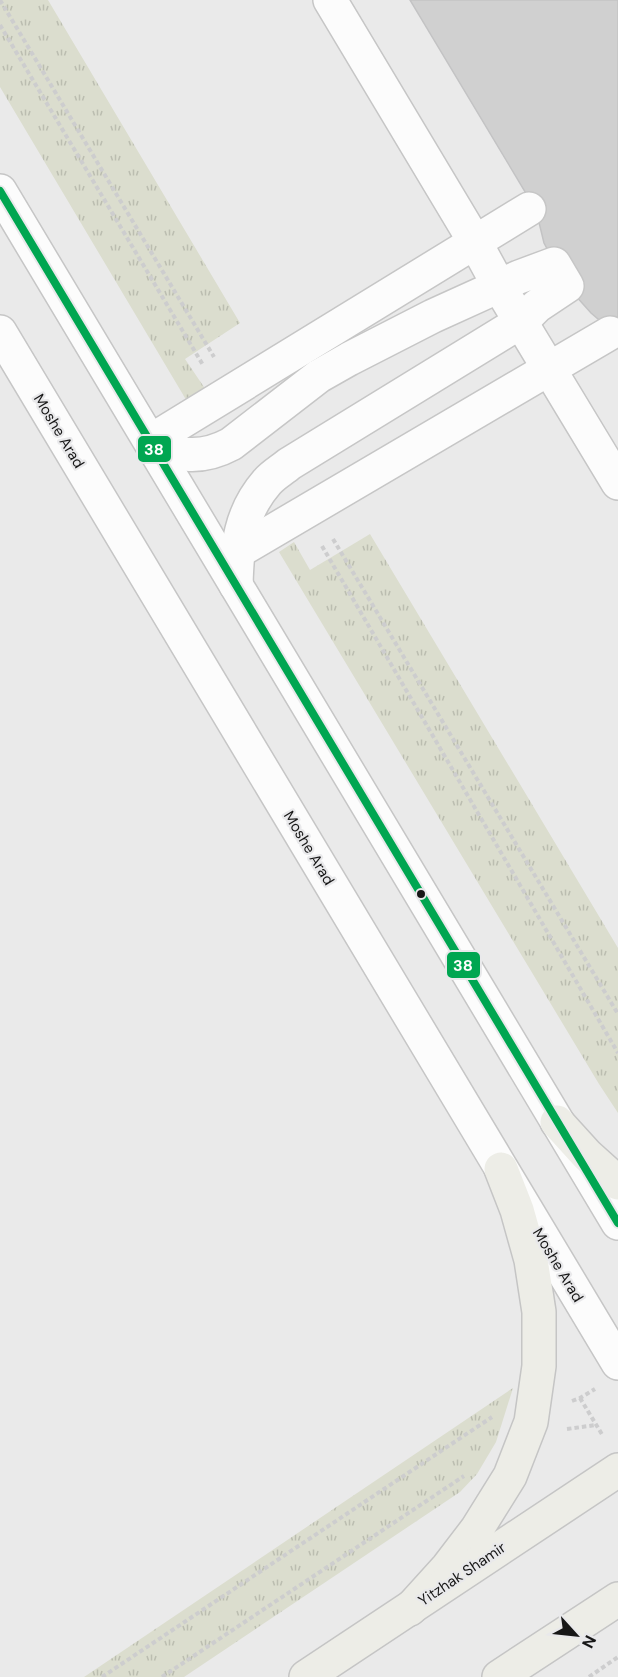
<svg xmlns="http://www.w3.org/2000/svg" width="618" height="1677" viewBox="0 0 618 1677" font-family="'DM Sans',sans-serif">
  <style>
    .grass { fill: url(#grass-tufts) }
    .building { fill: #d0d0d0; stroke: #c3c3c4; stroke-width: 1.5 }
    .lines { fill: none; stroke-linecap: round; stroke-linejoin: round }
    .minor-casing { stroke: #c6c6c6; stroke-width: 36 }
    .major-casing { stroke: #c5c5c5; stroke-width: 36 }
    .path { stroke: #cdcdce; stroke-width: 4; stroke-dasharray: 4.5 3; stroke-linecap: butt }
    .minor { stroke: #fcfcfc; stroke-width: 33 }
    .major { stroke: #edede7; stroke-width: 33 }
    .bus-1-casing { stroke: #e9e9eb; stroke-width: 12 }
    .bus-1 { stroke: #00a651; stroke-width: 8 }
    .bus-dot { fill: #171717; stroke: #e9e9eb; stroke-width: 2 }
    .labels { text-anchor: middle; stroke-width: 4.5; stroke-linejoin: round; paint-order: stroke }
    .street-label { font-size: 15px; fill: #171717; stroke: #e9e9eb }
    .line-badge { stroke: #e9e9eb; stroke-width: 2 }
    .badge-label { font-size: 16px; text-anchor: middle; font-weight: bold; fill: #fff }
  </style>
  <defs>
    <pattern id="grass-tufts" width="24" height="20" patternUnits="userSpaceOnUse" patternTransform="scale(1.5)"><rect width="24" height="20" fill="#dbddce"/><path d="M3 7l-1-3M5 7V3M7 7l1-3M15 17l-1-3M17 17v-4M19 17l1-3" fill="none" stroke="#bbbdb0"/></pattern>
  </defs>
  <rect width="100%" height="100%" fill="#eaeaea"/>
  <g class="grass">
    <polygon points="0,0 48,0 240,323 185,359 208,393 191,408 0,87"/>
    <polygon points="370,534 618,948 618,1113 599,1084 279,552 294,542 310,570"/>
    <polygon points="513,1388 496,1442 477,1474 460,1492 184,1677 84,1677"/>
  </g>
  <polygon class="building" points="410,0 618,0 618,346 605,325 591,313 567,286 544,243 536,210"/>
  <g class="lines">
    <g class="minor-casing">
      <g id="minor">
        <polyline points="330,0 475,242 499,286 618,483"/>
        <polyline points="0,191 618,1223"/>
        <polyline points="0,332 618,1363"/>
        <path d="M147,434C170,460 203,459 231,444L319,376L349,359L433,316L519,277L554,264L567,286L537,306L522,321L289,464C282,470 273,475 267,482C240,513 237,546 236,585"/>
        <polyline points="152,440 529,209"/>
        <polyline points="237,552 610,333"/>
      </g>
    </g>
    <g class="major-casing">
      <g id="major">
        <polyline points="557,1122 587,1155 618,1183"/>
        <polyline points="410,1609 448,1567 477,1529 510,1476 531,1422 539,1366 539,1312 531,1260 517,1210 501,1169"/>
        <polyline points="306,1677 618,1470"/>
        <polyline points="499,1677 618,1599"/>
      </g>
    </g>
    <g class="path">
      <polyline points="0,0 214,357"/>
      <polyline points="0,25 203,365"/>
      <polyline points="333,539 618,1014"/>
      <polyline points="322,546 618,1053"/>
      <polyline points="580,1398 603,1436"/>
      <polyline points="572,1401 580,1398 595,1389"/>
      <polyline points="567,1429 596,1425"/>
      <polyline points="102,1677 492,1417"/>
      <polyline points="162,1677 464,1476"/>
      <polyline points="589,1677 618,1657"/>
    </g>
    <use href="#minor" class="minor"/>
    <use href="#major" class="major"/>
    <g class="bus-1-casing">
      <polyline id="bus-1" points="0,191 618,1223"/>
    </g>
    <use href="#bus-1" class="bus-1"/>
  </g>
  <circle class="bus-dot" cx="421" cy="894" r="5"/>
  <g class="labels">
    <g class="street-label">
      <text transform="translate(59 431) rotate(59)" y="5">Moshe Arad</text>
      <text transform="translate(309 848) rotate(59)" y="5">Moshe Arad</text>
      <text transform="translate(558 1265) rotate(59)" y="5">Moshe Arad</text>
      <text transform="translate(462 1574) rotate(-34)" y="5">Yitzhak Shamir</text>
    </g>
  </g>
  <g class="line-badge">
    <rect x="137" y="435" width="35" height="28" rx="6" fill="#00a651"/>
    <rect x="446" y="951" width="35" height="28" rx="6" fill="#00a651"/>
  </g>
  <g class="badge-label">
    <text x="154" y="455">38</text>
    <text x="463" y="971">38</text>
  </g>
  <g transform="translate(576 1635) rotate(117)" stroke="#e9e9eb" stroke-width="4.5" paint-order="stroke">
  <path d="M0-4.5L10 22L0 15L-10 22Z" fill="#171717"/>
  <text y="-9" font-size="16" font-weight="bold" text-anchor="middle" fill="#171717">N</text>
  </g>
</svg>
